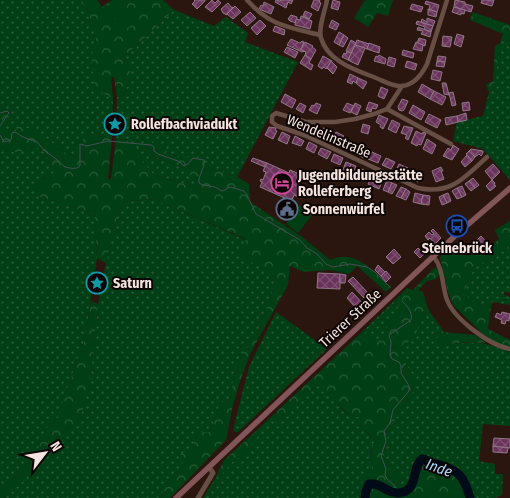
<svg xmlns="http://www.w3.org/2000/svg" width="510" height="498" viewBox="0 0 510 498" font-family="'Fira Sans Condensed',sans-serif">
  <style>
    .grass { fill: url(#grass-dots) }
    .forest { fill: url(#forest-crowns) }
    .pitch { fill: #003f15 }
    .lines { fill: none; stroke-linecap: round; stroke-linejoin: round }
    .stream { stroke: #494c53; stroke-width: 1 }
    .river { stroke: #000b17; stroke-width: 9 }
    .building { fill: url(#building-cross-hatch); stroke: #8f7787; fill-rule: evenodd }
    .minor { stroke: #674f46; stroke-width: 4.5 }
    .tertiary { stroke: #674f46; stroke-width: 5 }
    .secondary { stroke: #825658; stroke-width: 5.5 }
    .labels { text-anchor: middle; stroke-width: 4; stroke-linejoin: round; paint-order: stroke }
    .poi-label { font-size: 14px; font-weight: bold; fill: #f4e4df; stroke: #0d0503; text-anchor: start }
    .street-label { font-size: 14px; fill: #f4e4df; stroke: #0d0503 }
    .water-label { font-size: 15px; font-style: italic; fill: #a6dafe; stroke: #0d0503 }
  </style>
  <defs>
    <pattern id="grass-dots" width="8" height="8" patternUnits="userSpaceOnUse" patternTransform="scale(1.25)"><rect width="8" height="8" fill="#003f15"/><path d="M2 2h.1M6 6h.1" fill="none" stroke="#265b37" stroke-width="1.8" stroke-linecap="round"/></pattern>
    <pattern id="forest-crowns" width="20" height="18" patternUnits="userSpaceOnUse" patternTransform="scale(1.25)"><rect width="20" height="18" fill="#003f15"/><path d="M2 6a3 3 0 1 1 6 0M12 15a3 3 0 1 1 6 0" fill="none" stroke="#265b37"/></pattern>
    <pattern id="building-cross-hatch" width="8" height="8" patternUnits="userSpaceOnUse" patternTransform="scale(1.25)"><rect width="8" height="8" fill="#69335b"/><path d="M0 0l8 8M0 8l8-8" fill="none" stroke="#7f5072"/></pattern>
  </defs>
  <rect width="100%" height="100%" fill="#2b160f"/>
  <g class="grass">
    <path d="M0,0H81C100,24 96,59 96,88L113,99L112,138L91,134L80,142L76,157L14,131L4,134V126L11,113L0,105Z"/>
    <polygon points="174,10 214,26 226,17 248,33 245,42 298,62 237,177 182,160 166,151 141,146 155,157 184,168 198,183 190,186 153,174 137,156 127,140 116,138 117,97 123,96 132,76 125,56"/>
    <polygon points="502,36 510,40 510,180 483,149 453,141 457,122 483,116 489,92 494,88 500,43"/>
    <path d="M31,146L42,149L53,167V174L42,179L37,196L91,212L95,216L97,258L85,338L63,401L59,417L49,424L33,460L17,477L0,487V147C13,153 19,155 31,146Z"/>
    <polygon points="154,199 246,240 275,275 272,294 257,334 236,363 230,399 220,403 210,432 198,432 183,466 166,485 160,498 4,498 12,492 89,388 98,304 106,263 119,209 133,201"/>
    <polygon points="510,245 510,293 504,292 504,295 510,297 510,305 492,302 491,307 469,301 465,289 474,268 502,252"/>
    <polygon points="395,300 400,312 392,316 381,342 363,331"/>
    <path d="M428,309L444,332L437,338L444,345C473,341 482,341 510,352V426L483,424L479,461L495,464V474H503L502,495L495,498H467L471,493L455,471L414,454V473L404,489H398L401,479C395,473 385,467 384,457C383,449 389,440 387,430L412,395L414,383L401,351L417,332L420,318Z"/>
    <polygon points="276,312 327,349 238,432 234,432 233,430 249,367"/>
    <polygon points="318,384 347,414 359,417 366,432 376,441 370,447 372,469 364,475 359,498 203,498 216,477 219,477 234,460 246,454 255,432 272,416 277,425"/>
  </g>
  <g class="forest">
    <path d="M81,0H97L102,7L112,0H163L174,10L125,56L132,76L123,96L117,97L114,77H111L113,99L96,89C93,74 89,53 96,40L88,10Z"/>
    <polygon points="365,0 393,0 388,16 377,13 368,27 354,18"/>
    <polygon points="473,12 510,25 510,40 502,36 503,34 470,20"/>
    <polygon points="500,43 494,88 489,92 486,85 493,81 495,46"/>
    <path d="M0,105L11,113L4,126V133L14,131L19,126L36,130L66,153L75,157C76,143 79,142 91,134L112,138L108,179H111L116,138L127,140L137,156L153,174L190,186L197,183L184,168L155,157L141,146L145,141L162,144L166,151L182,160L187,157L205,158L212,169L237,177L249,184L250,202L301,236L330,260C355,248 373,271 391,287L386,292L357,266L349,274L330,270L303,272L290,266L288,285L251,352L240,381L232,409L226,440L170,498H160L166,485L183,466L180,454L189,450L198,432H210L220,403L230,399L236,363L257,334L272,294L275,275L240,256L246,239L154,199L133,201L119,209L106,263L97,258L95,216L91,212L37,196L35,189L42,179L53,174V167L42,149L31,146C19,155 13,153 0,147Z"/>
    <polygon points="510,221 510,245 502,252 474,268 465,289 469,301 491,307 488,329 510,340 510,347 501,346 484,335 453,305 448,292 440,257 459,241 466,256 477,253 482,254 499,239 495,230"/>
    <path d="M434,268L439,269L440,274L436,279L427,281L418,290L423,292L428,309L420,318L417,332L401,351L414,383L412,395L388,430C389,440 383,449 384,457C386,467 395,473 401,479L399,489H404L414,473V454L425,452L455,471L457,468L470,474L471,493L467,498H359L364,475L372,469L370,447L376,441L361,426L359,417L348,414L318,385L277,425L272,416L363,331L381,341L392,316L400,312L395,300L407,288L413,290Z"/>
    <polygon points="91,301 98,304 89,388 80,419 41,464 12,492 4,498 0,498 0,487 17,477 33,460 49,424 59,417 63,401 85,338"/>
    <polygon points="444,332 475,335 486,343 466,342 444,345 437,338"/>
    <polygon points="256,431 258,436 246,455 234,460 219,477 216,477 224,460"/>
  </g>
  <g class="pitch">
    <polygon points="116,0 135,22 125,30 106,8"/>
    <polygon points="300,205 312,215 298,233 286,224"/>
  </g>
  <g class="lines">
    <g class="stream">
      <polyline points="0,113 7,111 9,113 0,126"/>
      <path d="M0,135L4,142L11,140L12,133L15,132L23,137L37,142L44,150L56,159L65,167C70,168 76,170 80,166V144L87,146L108,141L151,145L154,147V151L158,154L178,161L184,166L188,164L193,158L204,160C205,169 198,175 199,183L203,185L215,187L222,191L230,187L244,191L247,195L256,214L300,240L307,248L317,254L326,264L333,267L350,264L367,267L375,272L390,287"/>
      <path d="M397,493L395,486L387,479L385,475L386,469L381,456L386,441L384,431L390,423L393,410L409,391V386L401,373V366L399,362L392,359L390,354L391,342L389,335L411,320C413,312 407,306 402,301"/>
    </g>
    <path class="river" d="M365,498L366,491L369,484C381,482 387,494 399,493C419,491 411,468 422,459C428,460 431,463 437,464C459,470 464,476 470,498"/>
  </g>
  <g class="building">
    <polygon points="194,0 205,0 205,1 197,9 192,4 195,1"/>
    <polygon points="212,0 215,3 218,0 221,3 212,12 205,7"/>
    <polygon points="276,0 280,1 281,0 293,0 291,4 288,2 286,8 275,2"/>
    <polygon points="314,0 320,0 319,2 321,3 318,11 311,7"/>
    <polygon points="333,0 340,2 338,10 331,8"/>
    <polygon points="455,0 465,2 465,4 473,6 471,12 454,7"/>
    <polygon points="482,0 494,0 492,6 481,3"/>
    <polygon points="426,1 439,5 437,12 429,9 430,5 425,4"/>
    <polygon points="264,2 274,7 271,14 259,9 261,5 263,6"/>
    <polygon points="228,3 231,7 234,8 227,15 223,13 221,9"/>
    <polygon points="412,4 423,7 421,12 410,9"/>
    <polygon points="235,6 241,12 233,19 227,14"/>
    <polygon points="454,7 465,10 464,14 461,13 461,15 452,12"/>
    <polygon points="428,9 437,12 436,17 428,15"/>
    <polygon points="305,11 312,14 309,19 303,16"/>
    <polygon points="250,12 256,18 247,26 241,20"/>
    <polygon points="291,15 297,17 296,23 290,21 288,19"/>
    <polygon points="301,16 312,21 310,29 295,25 296,19 300,20"/>
    <polygon points="427,18 435,21 433,26 421,22 422,19 427,22"/>
    <polygon points="260,20 266,26 257,35 251,28"/>
    <polygon points="332,20 339,24 336,30 329,27"/>
    <polygon points="417,21 433,26 431,32 424,29 425,27 416,24"/>
    <polygon points="275,26 285,30 284,35 273,31"/>
    <polygon points="418,27 431,32 430,37 421,34 423,31 417,30"/>
    <polygon points="339,32 344,35 339,45 334,42"/>
    <polygon points="457,34 464,36 461,47 454,44"/>
    <polygon points="344,35 348,38 343,47 339,45"/>
    <polygon points="443,36 452,37 450,47 442,46"/>
    <polygon points="419,38 426,40 425,46 417,43"/>
    <polygon points="291,39 300,43 302,41 304,42 301,49 305,51 302,52 287,45"/>
    <polygon points="351,40 356,43 351,53 346,51"/>
    <polygon points="357,40 369,44 367,49 355,45"/>
    <polygon points="305,42 313,46 312,47 316,50 311,59 305,55 306,52 301,49"/>
    <polygon points="416,42 423,45 422,51 413,49"/>
    <polygon points="369,43 380,47 379,53 367,49"/>
    <polygon points="355,45 365,48 358,65 348,60"/>
    <polygon points="287,47 298,52 295,58 284,52"/>
    <polygon points="403,50 414,53 413,58 402,55"/>
    <polygon points="347,51 351,53 348,60 342,57 344,53 346,54"/>
    <polygon points="305,55 311,59 309,63 313,65 311,70 300,63"/>
    <polygon points="379,55 386,59 385,64 374,61 376,56 378,57"/>
    <polygon points="323,56 332,61 326,69 324,67 322,69 318,66"/>
    <polygon points="438,56 446,57 445,62 437,61"/>
    <polygon points="389,57 396,59 394,67 387,65"/>
    <polygon points="331,61 337,67 333,74 327,68"/>
    <polygon points="407,61 417,64 415,70 405,67"/>
    <polygon points="437,61 445,62 444,67 436,66"/>
    <polygon points="433,70 442,72 440,81 431,79"/>
    <polygon points="350,74 358,78 356,83 353,81 352,84 347,82"/>
    <polygon points="358,78 367,82 363,89 356,83"/>
    <polygon points="442,83 446,83 449,95 444,94"/>
    <polygon points="422,84 434,91 430,99 418,92"/>
    <polygon points="381,87 388,90 384,99 378,96"/>
    <polygon points="434,91 446,97 442,105 430,99"/>
    <polygon points="453,92 456,105 452,106 449,93"/>
    <polygon points="285,94 296,100 292,108 281,102"/>
    <polygon points="402,99 408,101 404,110 402,111 399,110 398,107"/>
    <polygon points="369,102 378,105 376,109 372,108 371,112 366,110"/>
    <polygon points="469,102 470,110 463,111 462,103"/>
    <polygon points="300,103 306,106 303,113 296,109"/>
    <polygon points="316,103 321,105 317,114 309,110 312,105 314,106"/>
    <polygon points="347,103 354,106 350,113 343,110"/>
    <polygon points="355,103 361,106 357,115 351,112"/>
    <polygon points="413,105 425,112 421,120 409,113"/>
    <polygon points="466,113 467,120 458,122 457,116"/>
    <polygon points="429,114 441,120 437,128 425,122"/>
    <polygon points="379,115 388,119 383,129 380,127 381,125 376,122"/>
    <polygon points="457,116 458,122 446,125 445,118"/>
    <polygon points="392,120 400,124 396,133 388,129"/>
    <polygon points="363,124 370,126 368,134 361,132"/>
    <polygon points="404,126 413,128 408,140 405,138 407,135 401,133"/>
    <polygon points="269,127 276,128 275,130 277,131 273,139 265,135"/>
    <polygon points="323,128 332,130 328,139 320,135"/>
    <polygon points="416,131 422,134 423,132 426,133 421,145 418,144 417,146 411,143"/>
    <polygon points="282,132 290,136 287,144 278,140"/>
    <polygon points="336,132 344,136 340,145 332,141"/>
    <polygon points="295,136 304,141 301,146 292,143"/>
    <polygon points="427,139 436,145 432,154 423,149"/>
    <polygon points="347,140 354,143 351,150 343,147"/>
    <polygon points="309,142 317,146 314,153 306,149"/>
    <polygon points="358,145 368,150 364,158 354,153"/>
    <polygon points="453,145 459,149 452,160 443,156 448,148 451,150"/>
    <polygon points="321,148 331,152 327,159 318,154"/>
    <polygon points="471,149 483,151 483,153 481,156 479,154 475,157 469,151"/>
    <polygon points="469,151 475,157 472,161 466,154"/>
    <polygon points="372,152 381,156 378,163 368,159"/>
    <polygon points="334,154 343,158 340,165 331,161"/>
    <polygon points="467,155 472,161 465,167 461,162"/>
    <polygon points="253,158 267,163 265,167 251,161"/>
    <polygon points="386,158 395,162 391,169 382,165"/>
    <polygon points="346,162 351,164 347,174 342,172"/>
    <path d="M267,163L289,173L290,170L302,175L297,189L303,192L301,198L294,195L292,200L287,199L260,187L262,182L260,181L261,179L263,180L266,172L263,171ZM274,174L285,179L281,187L270,183Z"/>
    <polygon points="351,164 356,166 351,177 346,175"/>
    <polygon points="399,164 408,168 404,175 396,171"/>
    <polygon points="493,164 500,172 492,180 485,171"/>
    <polygon points="441,167 443,171 441,171 444,179 436,182 432,171"/>
    <polygon points="360,168 369,173 365,182 355,178"/>
    <polygon points="412,169 422,174 418,182 408,177"/>
    <polygon points="373,174 383,179 379,189 368,184"/>
    <polygon points="473,178 479,185 475,188 469,181"/>
    <polygon points="387,180 392,183 388,192 383,190"/>
    <polygon points="492,180 495,183 494,185 496,186 490,191 486,186"/>
    <polygon points="469,181 475,188 471,191 465,184"/>
    <polygon points="392,183 397,185 392,194 388,192"/>
    <polygon points="462,186 466,195 462,197 457,188"/>
    <polygon points="401,187 406,189 401,198 396,196"/>
    <polygon points="457,188 462,197 457,199 452,191"/>
    <polygon points="406,189 410,192 406,200 401,198"/>
    <polygon points="415,193 423,195 421,204 413,202"/>
    <polygon points="448,193 451,201 447,203 443,195"/>
    <polygon points="423,195 430,196 429,205 421,204"/>
    <polygon points="443,195 447,203 442,205 439,197"/>
    <circle cx="287" cy="210" r="4.5"/>
    <polygon points="433,229 441,238 435,244 430,238 428,240 425,236 429,232 432,235 434,234 431,231"/>
    <polygon points="481,236 488,244 484,248 482,245 480,247 477,243 479,242 477,240"/>
    <polygon points="418,248 424,254 420,258 414,252"/>
    <polygon points="394,249 401,257 393,264 386,257"/>
    <polygon points="378,265 385,272 381,276 375,270"/>
    <polygon points="386,271 391,277 386,282 381,276"/>
    <polygon points="318,273 340,274 340,289 317,288"/>
    <polygon points="340,274 346,275 345,283 340,283"/>
    <polygon points="353,277 369,294 364,298 348,281"/>
    <polygon points="352,292 367,308 356,318 350,311 355,307 347,298"/>
    <polygon points="502,312 510,314 509,321 506,320 505,324 501,323 502,320 495,317 497,313 501,315"/>
    <polygon points="494,438 510,439 510,448 493,446"/>
    <polygon points="493,446 508,448 507,453 493,452"/>
  </g>
  <g class="lines">
    <g class="minor">
      <path d="M247,0C270,26 288,27 320,35"/>
      <path d="M327,0C325,11 318,28 321,38C328,62 356,70 376,78C384,81 393,87 402,86C414,85 422,74 427,64L447,0"/>
      <path d="M402,86L387,109L374,114L355,119L335,122H306L276,113L272,116V122L277,126L304,135L418,188C451,195 464,178 487,157"/>
      <polyline points="387,109 451,144"/>
      <path d="M434,257C443,269 442,283 446,297C452,318 489,345 510,349"/>
    </g>
    <polyline class="tertiary" points="198,498 213,473 209,467"/>
    <polyline class="secondary" points="176,498 457,234 510,188"/>
  </g>
  <defs>
    <g id="sight-ring" transform="scale(1.125)"><circle r="9.5" fill="#0d0503" stroke="#0f9aa8" stroke-width="1.5"/><path d="M0-6L1.8-2.2L6-1.7L2.9 1.2L3.7 5.4L0 3.3L-3.7 5.4L-2.9 1.2L-6-1.7L-1.8-2.2Z" fill="#0f9aa8"/></g>
    <g id="hotel-ring" transform="scale(1.125)"><circle r="9.5" fill="#0d0503" stroke="#d1479c" stroke-width="1.5"/><path d="M-6-4.5h1.5V1H6V5H4.5V3h-9V5H-6ZM-4 0a1.8 1.8 0 1 1 3.6 0ZM.5 0V-2.5h3Q6-2.5 6 0Z" fill="#d1479c"/></g>
    <g id="civic-ring" transform="scale(1.125)"><circle r="9.5" fill="#0d0503" stroke="#5c6f8a" stroke-width="1.5"/><path d="M-.6-6.5H3V-4.5H.6V-3L4-1V1h2V6H-6V1h2V-1L-.6-3ZM-1.2 2.5V6h2.4V2.5Z" fill="#5c6f8a"/></g>
    <g id="bus-ring" transform="scale(1.125)"><circle r="9.5" fill="#0d0503" stroke="#1a4fb4" stroke-width="1.5"/><path d="M-5-6H5V4H4V6H2V4H-2V6H-4V4H-5ZM-3.5-4V0h7V-4ZM-3.5 1.2v1.5H-2V1.2ZM2 1.2v1.5H3.5V1.2Z" fill="#1a4fb4"/></g>
  </defs>
  <g fill-rule="evenodd">
    <use href="#sight-ring" x="115" y="124"/>
    <use href="#hotel-ring" x="282" y="183"/>
    <use href="#civic-ring" x="287" y="209"/>
    <use href="#bus-ring" x="457" y="226"/>
    <use href="#sight-ring" x="97" y="283"/>
  </g>
  <g class="labels">
    <g class="poi-label">
      <text x="131" y="129">Rollefbachviadukt</text>
      <text x="298" y="180">Jugendbildungsstätte<tspan x="298" dy="16">Rolleferberg</tspan></text>
      <text x="303" y="214">Sonnenwürfel</text>
      <text x="457" y="253" text-anchor="middle">Steinebrück</text>
      <text x="113" y="288">Saturn</text>
    </g>
    <g class="street-label">
      <text transform="translate(329 136) rotate(23)" y="5">Wendelinstraße</text>
      <text transform="translate(350 318) rotate(-43)" y="5">Trierer Straße</text>
    </g>
    <g class="water-label">
      <text transform="translate(439 468) rotate(20)" y="5">Inde</text>
    </g>
  </g>
  <g transform="translate(45 453) rotate(59)" stroke="#0d0503" stroke-width="4" paint-order="stroke">
  <path d="M0-4L9 19L0 12L-9 19Z" fill="#f4e4df"/>
  <text y="-8" font-size="14" font-weight="bold" text-anchor="middle" fill="#f4e4df">N</text>
  </g>
</svg>
